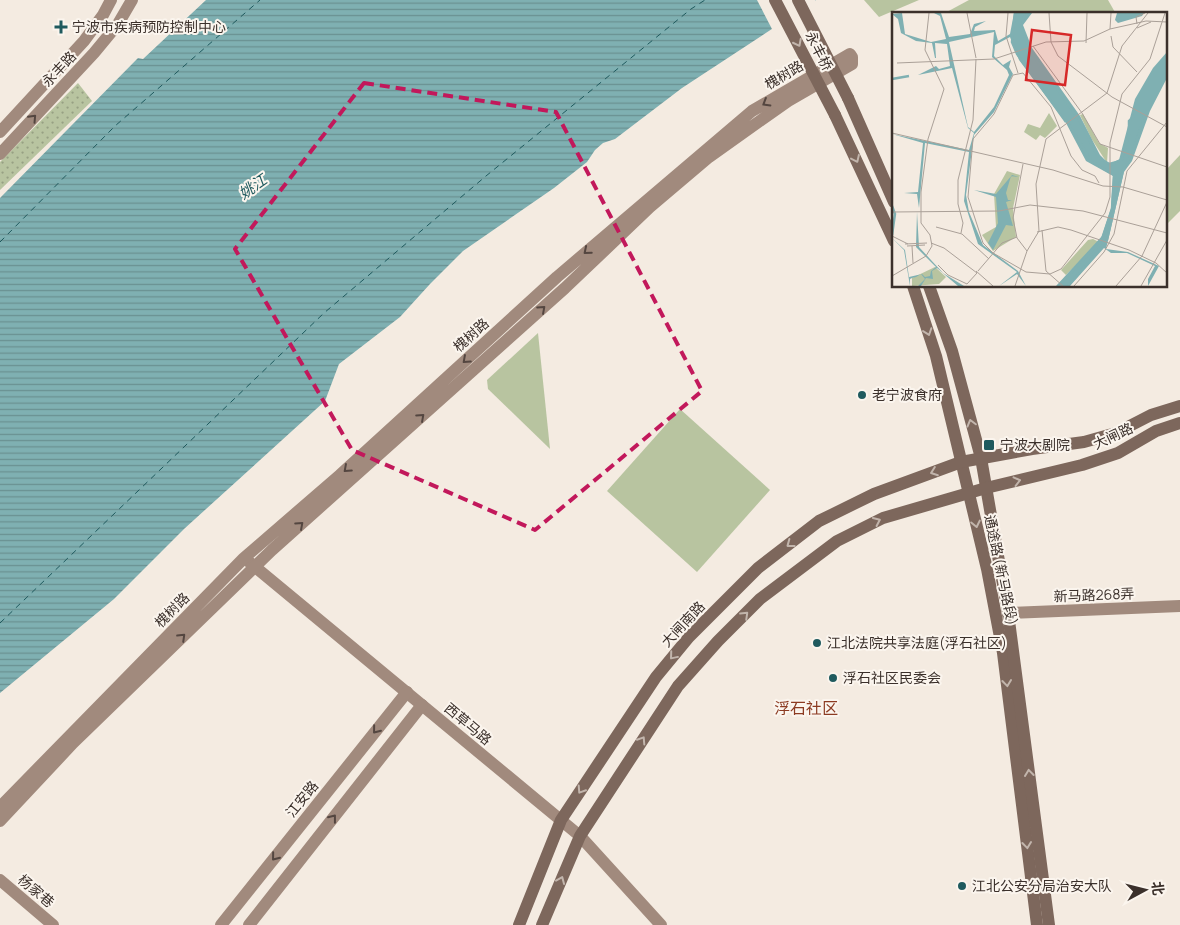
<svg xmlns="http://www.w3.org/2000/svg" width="1180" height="925" viewBox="0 0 1180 925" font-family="Manrope,'Noto Sans SC',sans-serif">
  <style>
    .grass { fill: #b8c4a0 }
    .park { fill: url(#park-dots) }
    .water { fill: url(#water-rules) }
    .pier { fill: #f4ebe1 }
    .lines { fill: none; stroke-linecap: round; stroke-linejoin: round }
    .ferry { stroke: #1f5a5e; stroke-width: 1; stroke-dasharray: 6 5; stroke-linecap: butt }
    .secondary { stroke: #a18a7d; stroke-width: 12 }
    .primary { stroke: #7d675c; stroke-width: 12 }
    .primary-bridge { stroke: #7d675c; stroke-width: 12 }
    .oneway { stroke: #c2b5ac }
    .oneway2 { stroke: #544640 }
    .marked { fill: none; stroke: #c2185b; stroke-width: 4; stroke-dasharray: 10 6; stroke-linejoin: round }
    .poi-dot { fill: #1f5a5e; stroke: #fbf5ee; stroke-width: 2 }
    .labels { text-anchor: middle; stroke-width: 4; stroke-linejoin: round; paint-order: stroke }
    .poi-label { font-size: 14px; fill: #3b302b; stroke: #fbf5ee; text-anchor: start }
    .street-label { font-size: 14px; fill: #3b302b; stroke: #fbf5ee }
    .water-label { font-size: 15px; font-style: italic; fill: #1f5a5e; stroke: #fbf5ee }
    .quarter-label { font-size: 16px; fill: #8c3b22; stroke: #fbf5ee }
    .inset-river { fill: none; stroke: #7fb0b2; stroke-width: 2.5 }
    .inset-road { fill: none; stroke: #aaa098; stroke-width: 1 }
    .view { fill: #d62828; fill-opacity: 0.15; stroke: #d62828; stroke-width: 2.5 }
    .inset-edge { fill: none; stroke: #3b302b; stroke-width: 2.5 }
  </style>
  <defs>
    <pattern id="park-dots" width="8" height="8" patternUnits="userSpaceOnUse" patternTransform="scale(1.25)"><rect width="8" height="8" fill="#b8c4a0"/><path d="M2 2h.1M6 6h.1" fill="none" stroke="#97a083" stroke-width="1.8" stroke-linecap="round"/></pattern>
    <pattern id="water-rules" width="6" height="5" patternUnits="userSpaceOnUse" patternTransform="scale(1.25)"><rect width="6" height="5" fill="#7fb0b2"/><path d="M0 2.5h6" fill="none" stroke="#699091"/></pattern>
  </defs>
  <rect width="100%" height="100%" fill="#f4ebe1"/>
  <g class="grass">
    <polygon points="864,0 919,0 879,17"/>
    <polygon points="969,0 1108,0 1116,14 943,14"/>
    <polygon points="1180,155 1180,211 1166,225 1166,170"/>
    <polygon points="538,333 550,449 488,389 487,380"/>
    <polygon points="680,409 770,490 697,572 607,491"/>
  </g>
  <polygon class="park" points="78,83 92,101 0,190 0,162"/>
  <polygon class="water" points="206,0 816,0 682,88 615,139 603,143 595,150 587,162 554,188 463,251 430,284 400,317 339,364 325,401 184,529 114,599 0,693 0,198 138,58 143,59"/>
  <polygon class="pier" points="757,0 815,0 816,3 773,31"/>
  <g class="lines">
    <g class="ferry">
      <polyline points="0,242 115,126 260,0"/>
      <polyline points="0,623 324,313 486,176 691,9 705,0"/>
    </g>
    <g class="secondary">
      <polyline points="0,132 84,41 103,15 111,0"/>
      <polyline points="0,154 94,53 118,24 132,0"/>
      <polyline points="248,561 580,836 661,925"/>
      <polyline points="1008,613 1180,606"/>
      <polyline points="0,807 244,558 340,475 557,277 752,111 850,54 852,57 852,64 788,101 709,157 650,207 565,288 272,550 73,743 0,821"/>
      <polyline points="0,880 53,925"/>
      <polyline points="221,925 407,692"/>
      <polyline points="249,925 422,705"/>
    </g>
    <g class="primary">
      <polyline points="848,98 894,202"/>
      <polyline points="835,115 894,241"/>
      <polyline points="913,286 936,356 987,569 1003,653 1037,925"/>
      <polyline points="929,286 952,351 981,458 1008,613 1049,925"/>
      <polyline points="519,925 561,820 656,677 689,637 758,568 819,521 874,494 961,462 1032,449 1084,442 1116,433 1151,415 1180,406"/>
      <polyline points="542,925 580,836 678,686 718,641 760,599 837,541 883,518 986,488 1082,465 1118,453 1156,431 1180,423"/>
    </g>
    <g class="primary-bridge">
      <polyline points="775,0 835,115"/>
      <polyline points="798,0 848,98"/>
    </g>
  </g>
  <defs><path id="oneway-chevron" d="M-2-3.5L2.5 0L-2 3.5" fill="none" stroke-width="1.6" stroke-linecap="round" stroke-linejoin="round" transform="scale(1.25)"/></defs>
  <g class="oneway">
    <use href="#oneway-chevron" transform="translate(798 43) rotate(63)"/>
    <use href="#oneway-chevron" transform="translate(856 159) rotate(65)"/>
    <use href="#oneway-chevron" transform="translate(928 332) rotate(71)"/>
    <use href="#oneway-chevron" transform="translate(971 423) rotate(-105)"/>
    <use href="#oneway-chevron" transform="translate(934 472) rotate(160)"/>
    <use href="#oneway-chevron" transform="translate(1017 481) rotate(-14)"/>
    <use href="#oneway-chevron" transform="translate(877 521) rotate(-25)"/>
    <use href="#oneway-chevron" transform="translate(976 524) rotate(78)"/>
    <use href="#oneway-chevron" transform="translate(790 544) rotate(143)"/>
    <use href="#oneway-chevron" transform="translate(745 615) rotate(-44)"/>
    <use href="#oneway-chevron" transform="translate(673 656) rotate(130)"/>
    <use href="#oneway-chevron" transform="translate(1007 683) rotate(83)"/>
    <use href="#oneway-chevron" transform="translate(642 740) rotate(-57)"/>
    <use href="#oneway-chevron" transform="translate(1029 773) rotate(-97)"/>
    <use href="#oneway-chevron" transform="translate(581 790) rotate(123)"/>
    <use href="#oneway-chevron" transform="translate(1027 845) rotate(83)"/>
    <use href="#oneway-chevron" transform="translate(561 880) rotate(-67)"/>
  </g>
  <g class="oneway2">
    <use href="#oneway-chevron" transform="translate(766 103) rotate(149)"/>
    <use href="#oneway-chevron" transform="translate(33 118) rotate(-47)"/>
    <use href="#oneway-chevron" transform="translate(587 251) rotate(140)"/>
    <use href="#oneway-chevron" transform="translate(542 309) rotate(-42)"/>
    <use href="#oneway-chevron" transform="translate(466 360) rotate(138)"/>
    <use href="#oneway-chevron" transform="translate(421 417) rotate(-42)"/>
    <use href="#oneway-chevron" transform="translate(347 469) rotate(138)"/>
    <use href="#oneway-chevron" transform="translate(300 525) rotate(-42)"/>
    <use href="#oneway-chevron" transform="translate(182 637) rotate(-44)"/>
    <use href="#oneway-chevron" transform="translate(376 730) rotate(129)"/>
    <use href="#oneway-chevron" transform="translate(333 818) rotate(-52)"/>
    <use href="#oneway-chevron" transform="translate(275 857) rotate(129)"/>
  </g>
  <path class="marked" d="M364,83L556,112L702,391L535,530L352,450L235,249Z"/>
  <g class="poi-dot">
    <path d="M58.5 19.5h5v5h5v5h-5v5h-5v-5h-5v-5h5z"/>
    <circle cx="862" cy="395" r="5"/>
    <rect x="983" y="439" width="12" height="12" rx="2.5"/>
    <circle cx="817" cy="643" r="5"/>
    <circle cx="833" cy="678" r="5"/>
    <circle cx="962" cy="886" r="5"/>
  </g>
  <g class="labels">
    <g class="poi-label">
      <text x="72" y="32">宁波市疾病预防控制中心</text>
      <text x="872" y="400">老宁波食府</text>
      <text x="1000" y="450">宁波大剧院</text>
      <text x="827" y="648">江北法院共享法庭(浮石社区)</text>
      <text x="843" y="683">浮石社区民委会</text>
      <text x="972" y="891">江北公安分局治安大队</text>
    </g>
    <g class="street-label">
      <text transform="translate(819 51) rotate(63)" y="5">永丰桥</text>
      <text transform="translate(59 69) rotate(-47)" y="5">永丰路</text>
      <text transform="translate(784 75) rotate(-31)" y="5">槐树路</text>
      <text transform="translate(471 335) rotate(-42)" y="5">槐树路</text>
      <text transform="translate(1113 436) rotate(-25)" y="5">大闸路</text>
      <text transform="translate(1001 570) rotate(78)" y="5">通途路 (新马路段)</text>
      <text transform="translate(1094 595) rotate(-2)" y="5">新马路268弄</text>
      <text transform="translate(172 610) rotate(-45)" y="5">槐树路</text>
      <text transform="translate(683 624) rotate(-47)" y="5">大闸南路</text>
      <text transform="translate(468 724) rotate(40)" y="5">西草马路</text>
      <text transform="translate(302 799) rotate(-51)" y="5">江安路</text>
      <text transform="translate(36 891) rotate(40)" y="5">杨家巷</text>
    </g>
    <g class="water-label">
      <text transform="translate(253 187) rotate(-35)" y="5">姚江</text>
    </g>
    <g class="quarter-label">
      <text x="806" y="714">浮石社区</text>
    </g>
  </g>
  <g transform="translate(892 12)">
    <rect width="275" height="275" fill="#f4ebe1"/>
    <path d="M157,101L165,114L153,126L148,123L144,128L132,120L136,112L148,116ZM191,102L207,131L216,136L215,151L199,126L188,103ZM115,159L128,163L121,196L124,225L101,239L90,223L104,215L102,182ZM201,227L207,230L174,263L169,258L196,228ZM43,255L54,265L47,272L20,274V266Z" fill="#b8c4a0"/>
    <path d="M10,1L13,22L39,30L54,27L48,4L42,1H49L57,25L78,22L82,12L94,9L83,15L82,19L103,18L106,29L118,22L122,1H140L131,13L140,36L188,104L208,143L216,151L227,148L243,87L261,56L275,40V66L258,99L240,149L232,160L214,237L236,240L267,254L256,274V267L263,254L235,241H219L212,236L178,274H164L210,224L219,196L221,164L194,149L174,111L127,48L118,25L103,33L102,44L111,53L119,48L117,55L121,62L102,100L82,123L74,183L77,200L91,233L126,259L134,274L125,262L107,274L125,260L86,232L72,189L77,140L33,131L27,196L25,182L12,181L26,180L31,131L0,122L77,138L82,121L76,116L60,56L26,63L44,54L47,57L58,54L55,32L43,31L44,46H43L40,31L24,29L9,21L6,7L0,2ZM102,20L100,45L115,58L117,63L102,95L82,120L76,115L57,30ZM225,1H252L250,4L226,11L223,8ZM120,163L127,165L119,164L114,181L116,188H120L114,190L121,214L114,213L101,238L96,231L106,211L104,185L82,178L104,182ZM25,200L27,235L51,261L72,274H66L45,256L40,259L41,267L34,266L29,274H26L33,267L29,262L24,265L20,266L18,267V274L12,238L0,226L13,238L17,265L30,262L33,265L38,264L39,259L44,255L24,235Z" fill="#7fb0b2" fill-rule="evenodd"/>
    <path class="inset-river" d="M123,1L120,30L125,42L174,110M133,1L129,15L138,39L183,102M0,67L17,64M186,106L207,146L219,153L230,147L237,122V109L242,104H249L251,110L240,142M177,113L199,149L222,163L220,197L210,227M0,194L3,202L0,223M169,271L208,230M176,274L215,228L231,158L238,145"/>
    <path class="inset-road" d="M75,1L84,46M116,1L114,24L126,61M157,1L159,30L166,44L220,85L275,115M245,12L244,5L253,1M245,16L259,10M218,17L219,1M219,24L221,35L245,60M194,31L195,1M141,34L190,101L208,132L275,155M5,51L102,47L154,30L192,29L218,17L254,9L275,10M0,121L161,158L211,174L231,175L275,188M131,152L121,206L125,226L135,239M66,168L81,108L84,47M66,168V192L71,211L69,221M207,171L203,164L190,158L179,144L159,95L131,61L121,63L102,102L81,127L76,185L91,231L101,241L134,260L158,262L169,257L213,201L218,185V131L230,82L258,47L273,1M0,200L107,199L138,193L191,199L275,221M44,215L70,222L97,247M150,218L154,259L171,274M145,220L166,215L179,218L237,238L264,251L275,261M0,224L16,232M39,231L52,236L85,261L75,272L56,263L46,253M13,232L35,231M15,234L33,233M20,234L21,251M84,259L101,274M86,259L110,231L125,225M0,264L34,244L40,234L38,223L29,211V180L36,127L52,77L33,38L37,1M123,274L135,239L147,219L144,172L154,127L215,81L230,34L256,1M182,274L212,240L222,222L235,159L275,110M224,274L250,244L275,190M249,274L275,228"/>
    <path class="view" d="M140,18L179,23L173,73L134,68Z"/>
    <rect width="275" height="275" class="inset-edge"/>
  </g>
  <g transform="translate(1145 890) rotate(83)" stroke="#fbf5ee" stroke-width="4" paint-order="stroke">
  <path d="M0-4L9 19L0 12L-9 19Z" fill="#3b302b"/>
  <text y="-8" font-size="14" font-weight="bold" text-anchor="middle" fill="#3b302b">北</text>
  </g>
</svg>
